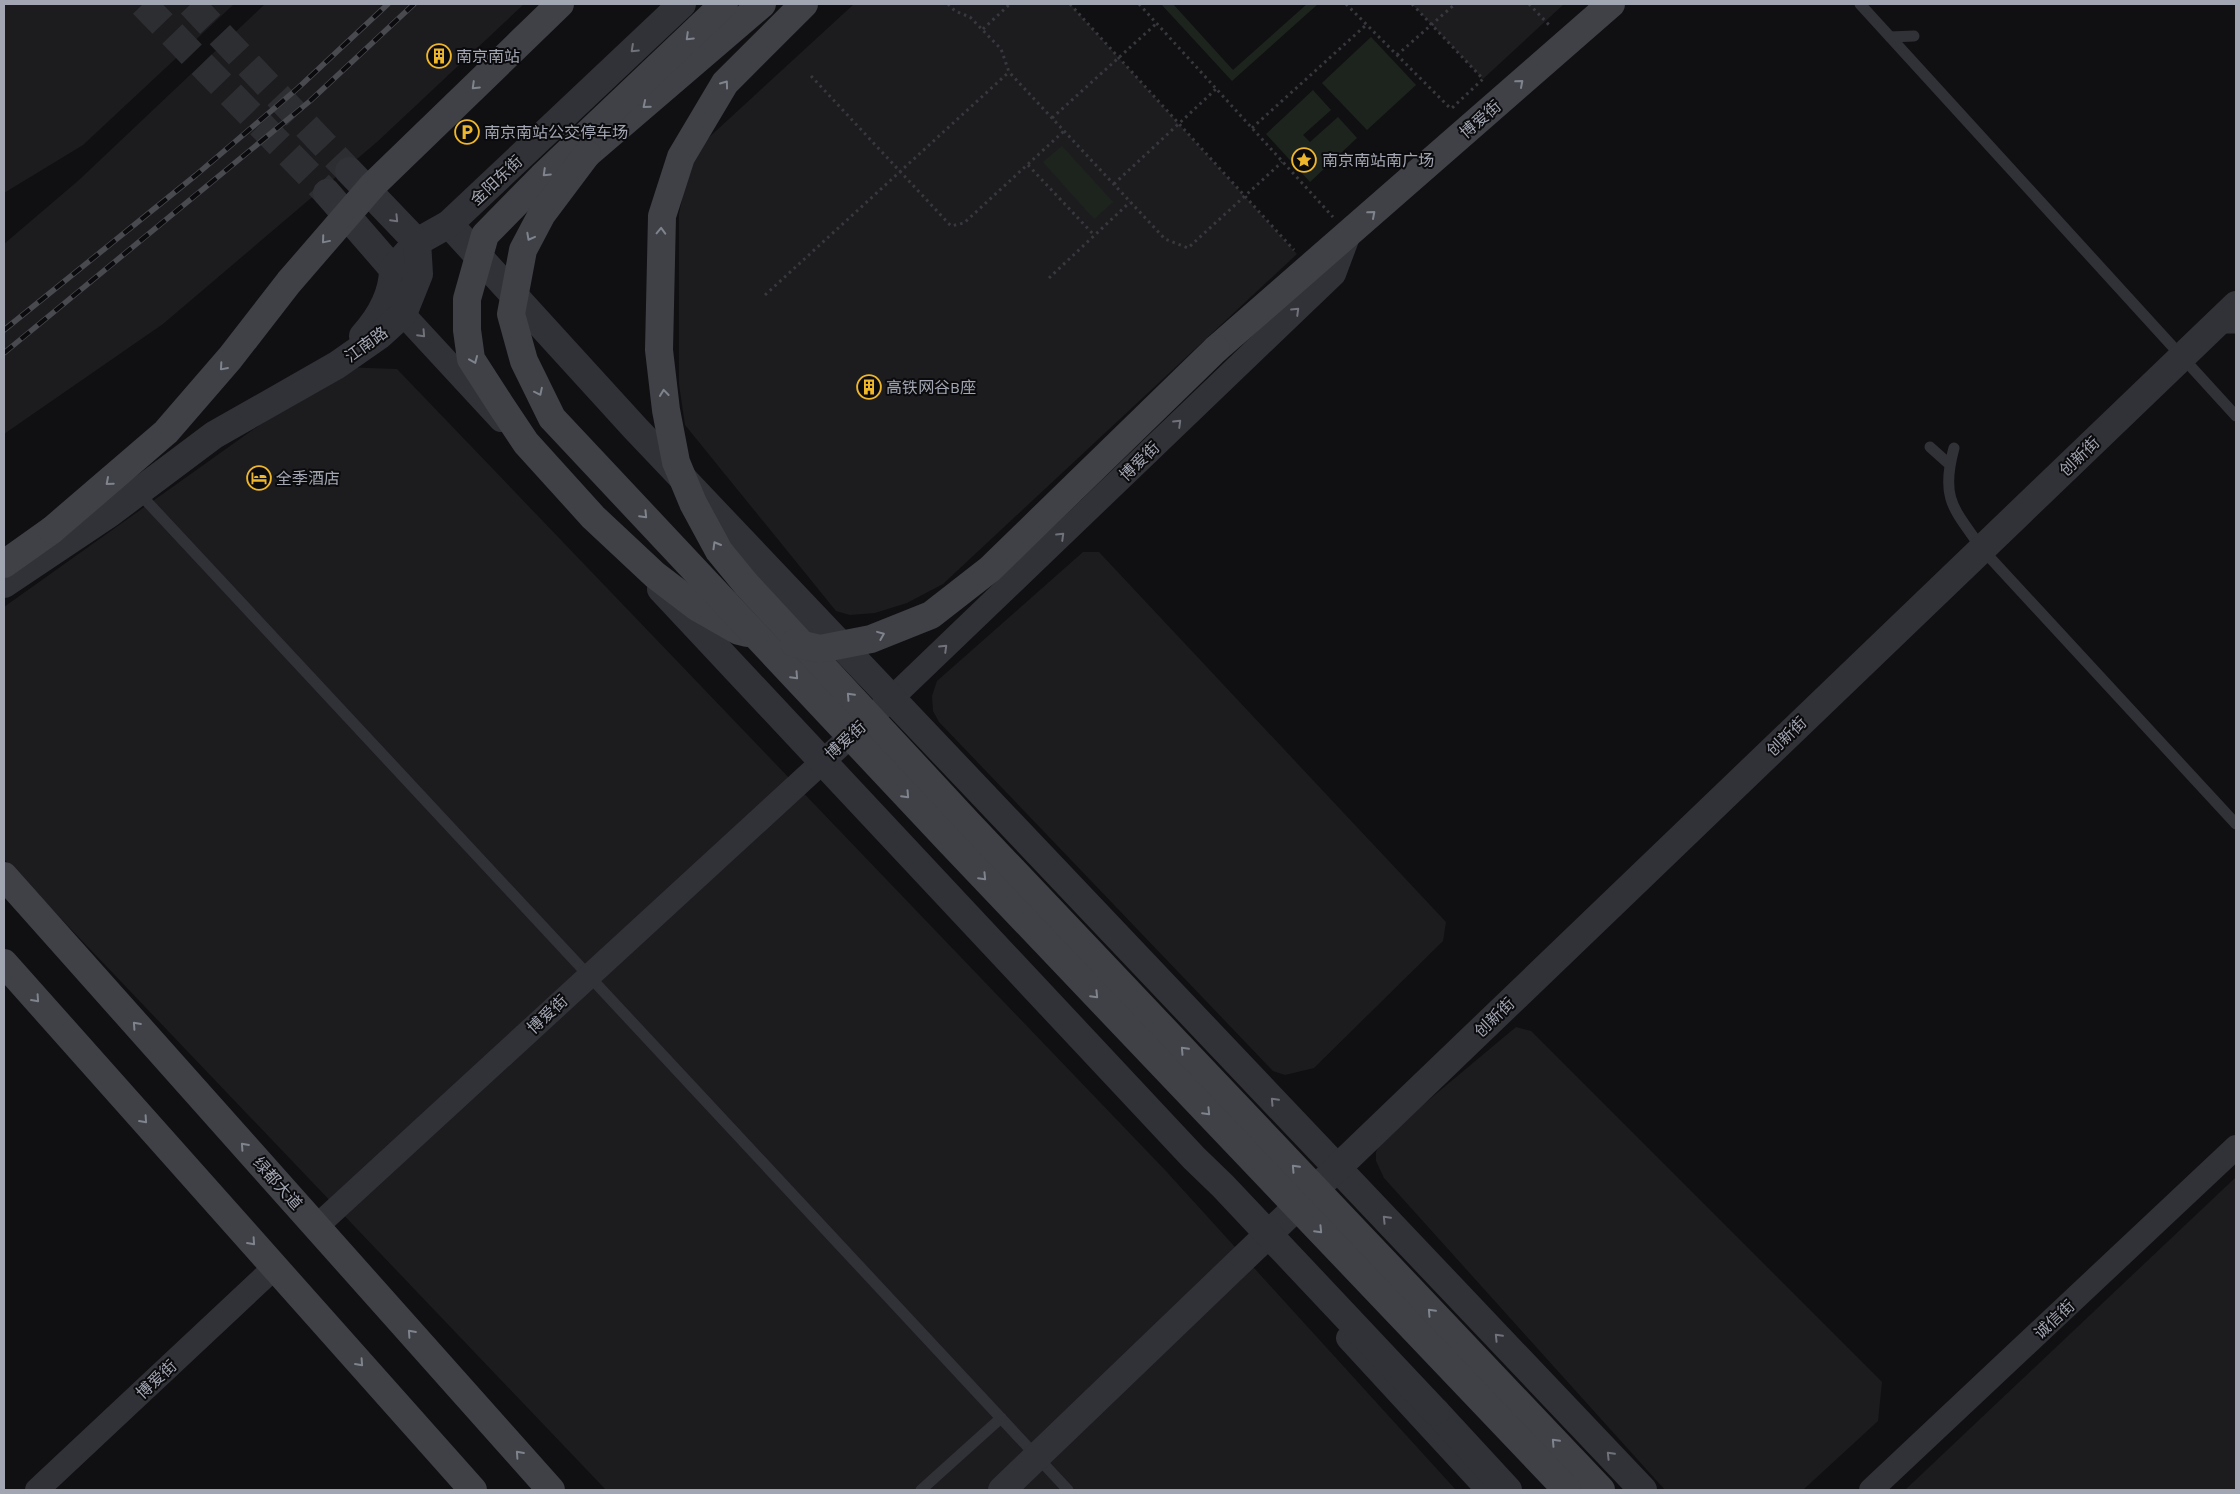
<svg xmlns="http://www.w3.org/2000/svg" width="2240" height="1494" viewBox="0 0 2240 1494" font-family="Karla,'Noto Sans SC',sans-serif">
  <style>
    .built { fill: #1c1c1f }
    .green { fill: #1d241e }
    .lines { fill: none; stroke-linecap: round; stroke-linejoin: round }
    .tertiary-tunnel { stroke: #2d2e32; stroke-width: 28; stroke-dasharray: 28 14; stroke-linecap: butt }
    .path { stroke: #37393e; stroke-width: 3; stroke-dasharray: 2.5 4; stroke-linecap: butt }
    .service { stroke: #313237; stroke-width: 11 }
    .minor { stroke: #313237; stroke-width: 24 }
    .tertiary { stroke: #313237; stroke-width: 28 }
    .secondary { stroke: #3f4147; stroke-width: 28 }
    .rail-casing { stroke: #484a50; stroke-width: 5.5 }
    .rail { stroke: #0b0b0d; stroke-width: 4; stroke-dasharray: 11; stroke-linecap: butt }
    .tertiary-bridge { stroke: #313237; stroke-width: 28 }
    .secondary-bridge { stroke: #3f4147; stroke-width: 28 }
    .oneway { stroke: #7f838d }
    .oneway2 { stroke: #6f727b }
    .labels { text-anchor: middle; stroke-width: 4; stroke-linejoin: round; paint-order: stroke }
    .poi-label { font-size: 16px; fill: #a2a6b2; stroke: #0b0b0d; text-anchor: start }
    .street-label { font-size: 16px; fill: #a2a6b2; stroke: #0b0b0d }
  </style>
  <rect width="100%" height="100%" fill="#101012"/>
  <g class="built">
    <polygon points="4,4 234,4 83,145 4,193"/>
    <polygon points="265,4 524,4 377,142 163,324 4,434 4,244 79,180"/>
    <polygon points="854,4 1070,4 1297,254 943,584 907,603 875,613 850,615 836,611 685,425 679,384 679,214 688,169 705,141"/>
    <polygon points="1412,4 1564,4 1483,79"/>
    <polygon points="341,367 397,369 1165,1170 1456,1490 606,1490 4,859 4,607"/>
    <polygon points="1083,552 1099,552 1446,922 1443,941 1314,1068 1285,1075 1273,1071 939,722 933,711 932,696 937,681"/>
    <polygon points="1516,1027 1531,1031 1882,1382 1878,1421 1803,1490 1665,1490 1384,1178 1376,1161 1376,1152 1382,1139"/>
    <polygon points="2236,1177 2236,1490 1905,1490"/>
  </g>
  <g class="green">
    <polygon points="1161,4 1173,4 1233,70 1307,4 1318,4 1232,81"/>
    <polygon points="1371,37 1416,85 1367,130 1322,83"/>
    <polygon points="1313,90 1331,110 1303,135 1310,142 1338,117 1357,138 1310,182 1266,134"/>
    <polygon points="1062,146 1113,202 1094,219 1043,162"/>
  </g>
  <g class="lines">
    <g class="tertiary-tunnel">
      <polyline points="143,4 327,193"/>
      <polyline points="191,4 349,171"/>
    </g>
    <g class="path">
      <polyline points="948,4 955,11 970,17 1001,49 1009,72 1165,239 1188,248 1282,162"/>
      <polyline points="1070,4 1294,250"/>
      <polyline points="1139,4 1333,217"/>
      <polyline points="1346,4 1451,109"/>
      <polyline points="1412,4 1483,79 1452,108"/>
      <polyline points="1529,4 1551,27"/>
      <polyline points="983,29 1010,4"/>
      <polyline points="1397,55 1455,4"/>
      <polyline points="811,76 951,226 964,223 1064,131"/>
      <polyline points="1052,118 1157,23"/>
      <polyline points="1252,128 1366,25"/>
      <polyline points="1028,165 1094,235"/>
      <polyline points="1114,184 1216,89"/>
      <polyline points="1049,278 1130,202"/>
      <polyline points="765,295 1009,72"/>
    </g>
    <g class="service">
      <polyline points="1860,4 2236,416"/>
      <polyline points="1890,37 1914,36"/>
      <polyline points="2217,328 2236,328"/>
      <polyline points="1930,447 1949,464"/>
      <path d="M1954,448C1940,499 1954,509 1982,549L2236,824"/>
      <polyline points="138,492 1068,1490"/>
      <polyline points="921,1490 1001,1418"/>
    </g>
    <g class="minor">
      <polyline points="385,307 403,314 501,420"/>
      <polyline points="316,1227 892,698 1334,274 1349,234"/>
      <polyline points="1348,1338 1488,1490"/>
      <polyline points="37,1490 275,1267"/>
      <polyline points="1871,1490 2236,1147"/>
    </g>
    <g class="tertiary">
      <path d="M327,193L393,269C393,295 380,317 363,336"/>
      <polyline points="449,224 635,428 1643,1490"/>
      <polyline points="393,269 417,242 449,224 682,4"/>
      <polyline points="4,584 110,513 214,435 337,365 380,335 403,314 419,274 417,242 349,171"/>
      <polyline points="1436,1412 1508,1490"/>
      <polyline points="1002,1490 2236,305"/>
    </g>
    <g class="secondary">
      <polyline points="587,154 762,4"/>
      <polyline points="1216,349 1611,4"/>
      <polyline points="4,564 52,530"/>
      <polyline points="4,876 551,1490"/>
      <polyline points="4,963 473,1490"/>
    </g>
    <g class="rail-casing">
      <g id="rail">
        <polyline points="4,330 196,175 298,88 388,4"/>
        <polyline points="4,353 310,101 414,4"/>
      </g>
    </g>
    <use href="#rail" class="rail"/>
    <polyline class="tertiary-bridge" points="661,589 1194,1158 1223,1186 1436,1412"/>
    <g class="secondary-bridge">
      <polyline points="724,4 542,177 485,235 467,299 467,330 471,359 500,404 526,443 593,517 655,575 697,607 739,631 747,633"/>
      <polyline points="804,4 725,83 681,157 662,216 659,350 666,410 676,462 693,503 719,551 746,584 967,822 1601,1490"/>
      <polyline points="587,154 542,214 523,250 511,314 524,361 552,418 950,842 1567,1490"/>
      <polyline points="52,530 166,432 230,358 289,282 373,185 560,4"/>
      <polyline points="794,643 820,649 871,639 931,615 990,569 1216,349"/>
    </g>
  </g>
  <defs><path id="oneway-chevron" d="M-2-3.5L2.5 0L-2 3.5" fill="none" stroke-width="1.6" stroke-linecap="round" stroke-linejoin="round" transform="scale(1.25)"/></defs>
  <g class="oneway">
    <use href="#oneway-chevron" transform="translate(689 37) rotate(136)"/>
    <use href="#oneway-chevron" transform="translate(1520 83) rotate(-41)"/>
    <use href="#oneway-chevron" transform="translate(725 84) rotate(-54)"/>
    <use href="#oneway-chevron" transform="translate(475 86) rotate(136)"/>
    <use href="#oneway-chevron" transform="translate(646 105) rotate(140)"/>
    <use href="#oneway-chevron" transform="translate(546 173) rotate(136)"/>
    <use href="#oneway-chevron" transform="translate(1372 214) rotate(-41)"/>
    <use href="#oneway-chevron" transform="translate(661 231) rotate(-88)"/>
    <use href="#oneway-chevron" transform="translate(530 237) rotate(118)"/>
    <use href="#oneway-chevron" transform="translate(325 240) rotate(130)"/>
    <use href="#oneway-chevron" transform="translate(474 360) rotate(67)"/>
    <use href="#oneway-chevron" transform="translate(223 367) rotate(131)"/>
    <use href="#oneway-chevron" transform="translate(539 392) rotate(64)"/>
    <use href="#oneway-chevron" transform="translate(664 393) rotate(-96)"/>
    <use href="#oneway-chevron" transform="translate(109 482) rotate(139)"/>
    <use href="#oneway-chevron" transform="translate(644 515) rotate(46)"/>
    <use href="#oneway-chevron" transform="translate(716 545) rotate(-120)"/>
    <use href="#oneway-chevron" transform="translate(881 635) rotate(-22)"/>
    <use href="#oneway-chevron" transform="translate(795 676) rotate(47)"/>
    <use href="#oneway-chevron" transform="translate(850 696) rotate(-133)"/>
    <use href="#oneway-chevron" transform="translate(906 795) rotate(47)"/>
    <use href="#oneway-chevron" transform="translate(983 877) rotate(46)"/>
    <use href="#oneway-chevron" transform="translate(1095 995) rotate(46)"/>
    <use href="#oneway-chevron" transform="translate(36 999) rotate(48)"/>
    <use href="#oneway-chevron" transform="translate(136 1025) rotate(-132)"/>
    <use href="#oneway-chevron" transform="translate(1184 1050) rotate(-133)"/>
    <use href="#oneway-chevron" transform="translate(1207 1112) rotate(46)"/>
    <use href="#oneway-chevron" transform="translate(144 1120) rotate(48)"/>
    <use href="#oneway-chevron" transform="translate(244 1146) rotate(-132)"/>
    <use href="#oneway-chevron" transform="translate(1295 1168) rotate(-133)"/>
    <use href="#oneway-chevron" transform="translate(1319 1230) rotate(46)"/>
    <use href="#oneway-chevron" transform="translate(252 1242) rotate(48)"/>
    <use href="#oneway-chevron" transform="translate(1431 1312) rotate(-133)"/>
    <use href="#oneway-chevron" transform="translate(411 1333) rotate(-132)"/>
    <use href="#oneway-chevron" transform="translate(360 1363) rotate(48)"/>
    <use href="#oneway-chevron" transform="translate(1555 1442) rotate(-133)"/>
    <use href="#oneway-chevron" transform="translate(519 1454) rotate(-132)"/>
  </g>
  <g class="oneway2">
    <use href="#oneway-chevron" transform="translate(634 49) rotate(137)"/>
    <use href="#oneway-chevron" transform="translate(395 219) rotate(46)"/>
    <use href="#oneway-chevron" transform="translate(1296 311) rotate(-44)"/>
    <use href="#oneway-chevron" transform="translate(422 334) rotate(47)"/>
    <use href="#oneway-chevron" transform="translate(1178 423) rotate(-44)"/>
    <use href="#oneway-chevron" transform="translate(1061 536) rotate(-44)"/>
    <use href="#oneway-chevron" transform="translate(944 648) rotate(-44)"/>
    <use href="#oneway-chevron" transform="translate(1274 1101) rotate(-133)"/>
    <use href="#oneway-chevron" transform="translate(1386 1219) rotate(-134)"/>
    <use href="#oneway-chevron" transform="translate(1498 1337) rotate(-134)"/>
    <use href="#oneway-chevron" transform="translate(1610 1455) rotate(-134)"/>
  </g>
  <defs>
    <g id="building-ring" transform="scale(1.25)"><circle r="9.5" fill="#0b0b0d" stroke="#eeb62c" stroke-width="1.5"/><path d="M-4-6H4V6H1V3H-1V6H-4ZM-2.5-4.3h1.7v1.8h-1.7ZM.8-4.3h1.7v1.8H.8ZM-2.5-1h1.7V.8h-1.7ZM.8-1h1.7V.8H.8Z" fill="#eeb62c"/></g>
    <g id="parking-ring" transform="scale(1.25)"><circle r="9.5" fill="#0b0b0d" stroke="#eeb62c" stroke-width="1.5"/><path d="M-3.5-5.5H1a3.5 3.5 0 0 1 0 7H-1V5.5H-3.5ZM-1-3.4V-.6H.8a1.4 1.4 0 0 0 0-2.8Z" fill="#eeb62c"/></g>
    <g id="sight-ring" transform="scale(1.25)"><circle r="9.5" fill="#0b0b0d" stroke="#eeb62c" stroke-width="1.5"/><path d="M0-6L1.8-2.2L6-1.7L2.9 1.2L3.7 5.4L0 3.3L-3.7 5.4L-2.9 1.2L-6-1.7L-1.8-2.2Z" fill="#eeb62c"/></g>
    <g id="hotel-ring" transform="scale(1.25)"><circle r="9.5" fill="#0b0b0d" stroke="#eeb62c" stroke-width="1.5"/><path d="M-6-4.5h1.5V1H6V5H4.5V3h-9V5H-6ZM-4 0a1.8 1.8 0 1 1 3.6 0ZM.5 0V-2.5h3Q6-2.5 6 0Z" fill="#eeb62c"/></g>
  </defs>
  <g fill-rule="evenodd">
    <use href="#building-ring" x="439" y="56"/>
    <use href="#parking-ring" x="467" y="132"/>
    <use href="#sight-ring" x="1304" y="160"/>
    <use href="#building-ring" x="869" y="387"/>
    <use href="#hotel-ring" x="259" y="478"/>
  </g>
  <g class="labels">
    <g class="poi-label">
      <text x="456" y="62">南京南站</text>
      <text x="484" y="138">南京南站公交停车场</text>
      <text x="1322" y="166">南京南站南广场</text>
      <text x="886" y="393">高铁网谷B座</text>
      <text x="276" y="484">全季酒店</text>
    </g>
    <g class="street-label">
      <text transform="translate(1480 119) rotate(-41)" y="6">博爱街</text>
      <text transform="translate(496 180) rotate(-43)" y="6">金阳东街</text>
      <text transform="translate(366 344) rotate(-36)" y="6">江南路</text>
      <text transform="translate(2079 456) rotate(-44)" y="6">创新街</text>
      <text transform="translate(1139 461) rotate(-44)" y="6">博爱街</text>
      <text transform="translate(1786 736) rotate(-44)" y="6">创新街</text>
      <text transform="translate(845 740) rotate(-42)" y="6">博爱街</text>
      <text transform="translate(547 1014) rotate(-43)" y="6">博爱街</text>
      <text transform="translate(1494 1017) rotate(-44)" y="6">创新街</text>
      <text transform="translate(278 1183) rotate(48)" y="6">绿都大道</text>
      <text transform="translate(2054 1319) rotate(-43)" y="6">诚信街</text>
      <text transform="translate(156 1379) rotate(-43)" y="6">博爱街</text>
    </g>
  </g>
  <rect width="2240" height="1494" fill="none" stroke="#a2a6b2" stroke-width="10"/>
</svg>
